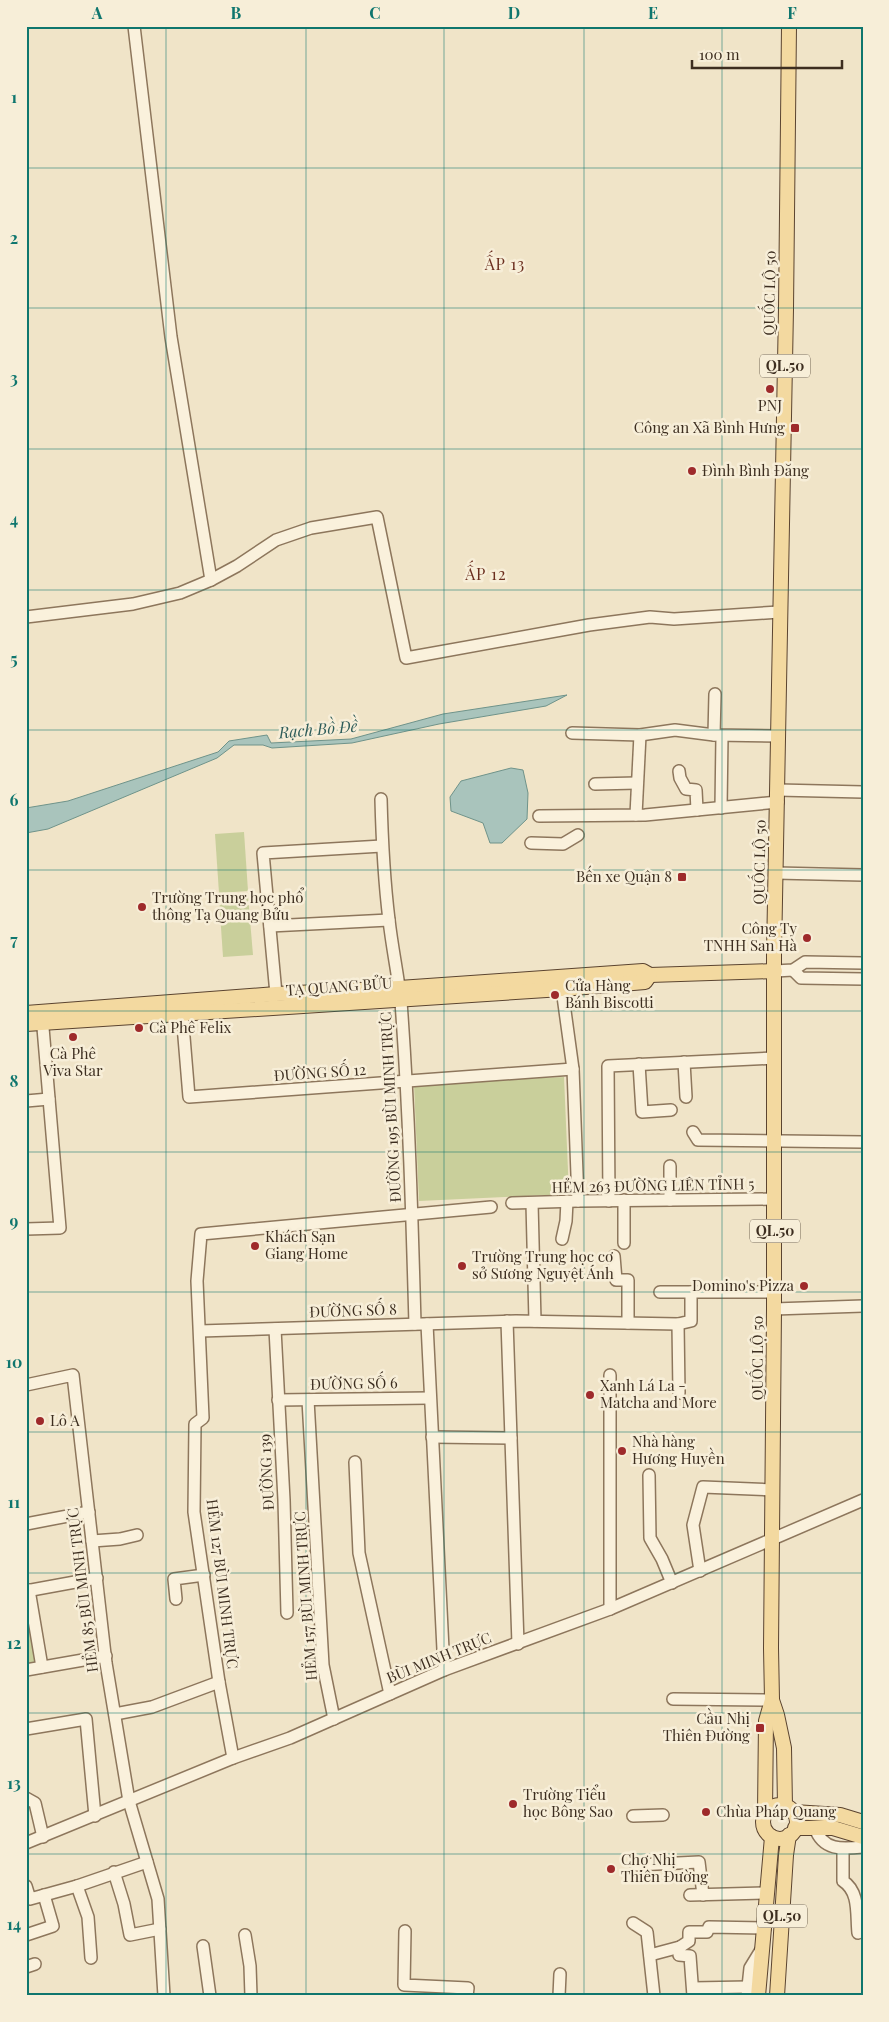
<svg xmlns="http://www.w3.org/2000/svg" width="889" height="2022" viewBox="0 0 889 2022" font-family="'Playfair Display',serif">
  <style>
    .green { fill: #c9cf9b }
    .water { fill: #a9c4bc; stroke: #6f938a }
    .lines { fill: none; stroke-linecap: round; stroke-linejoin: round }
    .minor-casing { stroke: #8d765c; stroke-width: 14 }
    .major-casing { stroke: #5b4430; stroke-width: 16 }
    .minor { stroke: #faf1dc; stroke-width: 11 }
    .major { stroke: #f3d9a0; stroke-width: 14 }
    .grid { fill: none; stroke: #0f766e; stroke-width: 1; stroke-opacity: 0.55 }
    .poi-dot { fill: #9e2a2b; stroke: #f7eed8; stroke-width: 2 }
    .labels { text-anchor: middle; stroke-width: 5; stroke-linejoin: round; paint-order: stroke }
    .shield { fill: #f7eed8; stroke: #756857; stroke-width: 1 }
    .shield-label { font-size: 14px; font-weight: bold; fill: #3d2e20 }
    .street-label { font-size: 15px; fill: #3d2e20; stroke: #f7eed8 }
    .poi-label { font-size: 15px; fill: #3d2e20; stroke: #f7eed8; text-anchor: start }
    .neighbourhood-label { font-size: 16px; letter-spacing: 1px; fill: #6b2e1e; stroke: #f7eed8 }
    .water-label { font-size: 16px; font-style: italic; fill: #2f5d5a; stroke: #f7eed8 }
    .neatline { fill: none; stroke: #0f766e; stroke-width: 2 }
    .grid-label { font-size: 16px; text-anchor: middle; font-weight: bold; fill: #0f766e }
  </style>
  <rect width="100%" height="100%" fill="#f0e4c8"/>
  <g class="green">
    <polygon points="244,832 248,891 219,893 215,834"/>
    <polygon points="248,896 253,955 223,957 219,898"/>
    <polygon points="564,1077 569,1194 419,1201 414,1084"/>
    <polygon points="26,1603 38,1663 26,1665"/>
  </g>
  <g class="water">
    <polygon points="567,695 546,706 439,724 352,743 272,748 263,745 234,745 217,758 48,829 26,833 26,808 68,801 218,752 229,741 267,735 271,743 351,739 443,714"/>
    <polygon points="511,768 523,770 528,793 527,819 502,843 490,843 483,823 451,811 450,797 461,781"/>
  </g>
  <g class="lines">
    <g class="minor-casing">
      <g id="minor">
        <polyline points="134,26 171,337 211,580"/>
        <polyline points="26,617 133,604 180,593 211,580 237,566 276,540 311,528 377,517 406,658 589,625 650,617 674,619 779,612"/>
        <polyline points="572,733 640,735 675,730 714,735 779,736"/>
        <polyline points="714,735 715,694"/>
        <polyline points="679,771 680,778 686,789 696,790 697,810"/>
        <polyline points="595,784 637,783"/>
        <polyline points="778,790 863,792"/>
        <path d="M381,799C382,839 384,879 389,920C392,947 398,975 401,1002C409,1109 412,1217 415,1324"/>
        <polyline points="721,808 722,736"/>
        <polyline points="636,815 640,735"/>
        <polyline points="539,816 645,815 778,802"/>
        <polyline points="531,843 563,844 578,835"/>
        <polyline points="776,873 863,875"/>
        <polyline points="270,926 389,920"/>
        <polyline points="793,970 801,978 863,979"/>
        <polyline points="775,971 793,970 805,962 863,963"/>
        <polyline points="562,989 573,1069 578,1201"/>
        <polyline points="276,994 263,853 382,846"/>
        <polyline points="182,1013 189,1097 573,1069"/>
        <polyline points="684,1062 686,1097"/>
        <polyline points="639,1064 642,1112 671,1110"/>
        <polyline points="26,1101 49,1099"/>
        <polyline points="693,1132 698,1140 863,1142"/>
        <polyline points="670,1200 670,1166"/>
        <polyline points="609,1201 608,1066 775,1058"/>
        <polyline points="512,1203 578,1201 775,1199"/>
        <polyline points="532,1203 535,1321"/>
        <polyline points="26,1229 60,1228 42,1016"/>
        <polyline points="562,1239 566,1221 567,1201"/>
        <polyline points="624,1243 624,1200"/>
        <polyline points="614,1256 616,1280 628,1280 628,1323"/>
        <polyline points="660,1292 691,1292"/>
        <polyline points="774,1309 863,1306"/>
        <polyline points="507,1321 518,1644"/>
        <polyline points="427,1324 444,1670"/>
        <polyline points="678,1324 679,1393"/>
        <polyline points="275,1329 284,1500 287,1613"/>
        <polyline points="200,1331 516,1321 678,1324 691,1321 691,1292 774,1292"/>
        <polyline points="610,1375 610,1609"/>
        <polyline points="26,1385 73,1375 106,1663 129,1801 158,1899 164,1996"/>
        <polyline points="278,1400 429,1398"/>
        <polyline points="308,1400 323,1665 334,1719"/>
        <polyline points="432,1437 511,1438"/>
        <polyline points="355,1462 359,1553 390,1694"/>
        <polyline points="649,1475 650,1538 662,1559 672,1583"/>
        <polyline points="26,1524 89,1512"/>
        <polyline points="92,1541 120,1539 137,1535"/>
        <polyline points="700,1571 693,1525 703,1487 773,1490"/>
        <polyline points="29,1590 42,1667"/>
        <polyline points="26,1591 97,1578"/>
        <polyline points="176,1599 174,1579 204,1575"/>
        <polyline points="26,1670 106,1656"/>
        <polyline points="673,1699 772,1700"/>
        <polyline points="115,1714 152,1707 219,1682"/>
        <polyline points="26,1729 86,1719 95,1816"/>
        <polyline points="233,1758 219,1682 194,1512 195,1424 203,1418 197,1281 201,1234 491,1207"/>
        <polyline points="26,1798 35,1803 43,1837"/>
        <polyline points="633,1816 663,1815"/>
        <path d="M815,1828C823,1851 842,1849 863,1847"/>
        <polyline points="26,1843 233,1758 290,1738 444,1670 610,1609 863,1500"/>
        <path d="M843,1849V1881C860,1892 856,1915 858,1933"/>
        <polyline points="636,1865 699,1862 703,1895"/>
        <polyline points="114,1872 124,1904 130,1935 160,1929"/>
        <polyline points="26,1886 30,1899 77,1886 147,1862"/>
        <polyline points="77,1886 88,1917 91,1958"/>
        <polyline points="690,1895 767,1893"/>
        <polyline points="633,1923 647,1932 654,1996"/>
        <polyline points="405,1931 404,1985 468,1988 467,1996"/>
        <polyline points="26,1935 53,1926 44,1895"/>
        <polyline points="245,1935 250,1966 251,1996"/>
        <polyline points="203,1946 210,1996"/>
        <polyline points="680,1947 679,1955 690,1956 693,1996"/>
        <polyline points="650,1955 680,1947 689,1941 689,1932 707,1932 709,1927 765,1928"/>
        <polyline points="26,1967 35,1964"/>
        <polyline points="693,1988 748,1987"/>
        <polyline points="559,1996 560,1974"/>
        <polyline points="747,1996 750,1968 761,1950"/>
      </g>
    </g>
    <g class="major-casing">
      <g id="major">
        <polyline points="26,1013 276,994 399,988 643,971 650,975 775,971"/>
        <polyline points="26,1024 562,989 645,982 650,975"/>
        <circle cx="780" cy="1822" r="17"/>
        <polyline points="785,1806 784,1748 777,1715 772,1700 771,1648 774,1309 774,954 786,309 789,26"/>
        <polyline points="765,1812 766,1721 772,1700"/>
        <polyline points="794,1812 840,1815 863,1822"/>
        <polyline points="795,1828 833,1828 863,1837"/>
        <polyline points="758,1996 772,1837"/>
        <polyline points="777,1996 786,1855 789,1835"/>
      </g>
    </g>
    <use href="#minor" class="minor"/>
    <use href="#major" class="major"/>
  </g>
  <path class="grid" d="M166,26V1996M306,26V1996M444,26V1996M584,26V1996M722,26V1996M26,168H863M26,308H863M26,449H863M26,590H863M26,730H863M26,870H863M26,1011H863M26,1152H863M26,1292H863M26,1432H863M26,1573H863M26,1713H863M26,1854H863"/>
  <g class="poi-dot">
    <circle cx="770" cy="389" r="5"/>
    <rect x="790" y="423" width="10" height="10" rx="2.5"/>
    <circle cx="692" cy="471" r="5"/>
    <rect x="677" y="872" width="10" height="10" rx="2.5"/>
    <circle cx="142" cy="907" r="5"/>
    <circle cx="807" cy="938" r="5"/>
    <circle cx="555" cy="995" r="5"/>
    <circle cx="139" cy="1028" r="5"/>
    <circle cx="73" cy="1037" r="5"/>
    <circle cx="255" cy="1246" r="5"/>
    <circle cx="462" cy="1266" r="5"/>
    <circle cx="804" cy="1286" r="5"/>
    <circle cx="590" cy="1395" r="5"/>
    <circle cx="40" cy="1421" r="5"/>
    <circle cx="622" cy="1451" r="5"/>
    <rect x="755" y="1723" width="10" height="10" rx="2.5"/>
    <circle cx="513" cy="1804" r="5"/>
    <circle cx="706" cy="1812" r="5"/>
    <circle cx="611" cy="1869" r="5"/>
  </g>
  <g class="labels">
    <g class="shield">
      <rect x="760" y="354.5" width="50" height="23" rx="4"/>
      <rect x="750" y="1219.5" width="50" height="23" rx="4"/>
      <rect x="757" y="1904.5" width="50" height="23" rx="4"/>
    </g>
    <g class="shield-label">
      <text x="785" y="371">QL.50</text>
      <text x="775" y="1236">QL.50</text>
      <text x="782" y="1921">QL.50</text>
    </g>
    <g class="street-label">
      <text transform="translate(770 293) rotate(-89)" y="5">QUỐC LỘ 50</text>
      <text transform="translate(760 862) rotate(-89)" y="5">QUỐC LỘ 50</text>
      <text transform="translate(339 987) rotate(-4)" y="5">TẠ QUANG BỬU</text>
      <text transform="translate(320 1073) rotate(-4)" y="5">ĐƯỜNG SỐ 12</text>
      <text transform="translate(391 1107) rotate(-93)" y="5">ĐƯỜNG 195 BÙI MINH TRỰC</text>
      <text transform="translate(653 1186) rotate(-1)" y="5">HẺM 263 ĐƯỜNG LIÊN TỈNH 5</text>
      <text transform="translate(353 1311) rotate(-2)" y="5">ĐƯỜNG SỐ 8</text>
      <text transform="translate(758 1358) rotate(-90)" y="5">QUỐC LỘ 50</text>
      <text transform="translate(354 1384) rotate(-1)" y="5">ĐƯỜNG SỐ 6</text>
      <text transform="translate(267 1472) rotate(-93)" y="5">ĐƯỜNG 139</text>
      <text transform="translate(222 1584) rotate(83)" y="5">HẺM 127 BÙI MINH TRỰC</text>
      <text transform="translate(83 1590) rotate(-97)" y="5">HẺM 85 BÙI MINH TRỰC</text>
      <text transform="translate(306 1596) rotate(-94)" y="5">HẺM 157 BÙI MINH TRỰC</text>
      <text transform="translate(439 1658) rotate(-22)" y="5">BÙI MINH TRỰC</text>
    </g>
    <g class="poi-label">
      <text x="770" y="411" text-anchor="middle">PNJ</text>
      <text x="785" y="433" text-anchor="end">Công an Xã Bình Hưng</text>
      <text x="702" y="476">Đình Bình Đăng</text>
      <text x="672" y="882" text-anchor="end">Bến xe Quận 8</text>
      <text x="152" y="903">Trường Trung học phổ<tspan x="152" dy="17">thông Tạ Quang Bửu</tspan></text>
      <text x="797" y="934" text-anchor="end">Công Ty<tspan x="797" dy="17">TNHH San Hà</tspan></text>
      <text x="565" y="991">Cửa Hàng<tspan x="565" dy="17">Bánh Biscotti</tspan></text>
      <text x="149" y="1033">Cà Phê Felix</text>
      <text x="73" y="1059" text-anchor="middle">Cà Phê<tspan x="73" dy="17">Viva Star</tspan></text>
      <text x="265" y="1242">Khách Sạn<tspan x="265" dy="17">Giang Home</tspan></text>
      <text x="472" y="1262">Trường Trung học cơ<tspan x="472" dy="17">sở Sương Nguyệt Ánh</tspan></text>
      <text x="794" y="1291" text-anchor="end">Domino's Pizza</text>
      <text x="600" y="1391">Xanh Lá La -<tspan x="600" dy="17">Matcha and More</tspan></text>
      <text x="50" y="1426">Lô A</text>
      <text x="632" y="1447">Nhà hàng<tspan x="632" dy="17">Hương Huyền</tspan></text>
      <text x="750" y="1724" text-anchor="end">Cầu Nhị<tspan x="750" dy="17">Thiên Đường</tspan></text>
      <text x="523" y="1800">Trường Tiểu<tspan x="523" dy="17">học Bông Sao</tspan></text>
      <text x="716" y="1817">Chùa Pháp Quang</text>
      <text x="621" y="1865">Chợ Nhị<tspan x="621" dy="17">Thiên Đường</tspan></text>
    </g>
    <g class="neighbourhood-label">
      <text x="505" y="270">ẤP 13</text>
      <text x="486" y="580">ẤP 12</text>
    </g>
    <g class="water-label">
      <text transform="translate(318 729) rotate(-5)" y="6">Rạch Bồ Đề</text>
    </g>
  </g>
  <rect width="889" height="2022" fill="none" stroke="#f7eed8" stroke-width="55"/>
  <path d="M692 60v8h150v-8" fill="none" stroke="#3d2e20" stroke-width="2.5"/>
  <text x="699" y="60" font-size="15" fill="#3d2e20" stroke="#f7eed8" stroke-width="4" paint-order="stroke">100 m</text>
  <rect x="28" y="28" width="834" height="1966" class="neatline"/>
  <g class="grid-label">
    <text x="97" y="19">A</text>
    <text x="236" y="19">B</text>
    <text x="375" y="19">C</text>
    <text x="514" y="19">D</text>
    <text x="653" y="19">E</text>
    <text x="792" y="19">F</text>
    <text x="14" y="103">1</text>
    <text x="14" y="244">2</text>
    <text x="14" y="384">3</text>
    <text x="14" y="525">4</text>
    <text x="14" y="665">5</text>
    <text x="14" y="806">6</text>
    <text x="14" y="946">7</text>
    <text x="14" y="1087">8</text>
    <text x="14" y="1227">9</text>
    <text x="14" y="1368">10</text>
    <text x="14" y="1508">11</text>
    <text x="14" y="1649">12</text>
    <text x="14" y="1789">13</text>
    <text x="14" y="1930">14</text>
  </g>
</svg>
